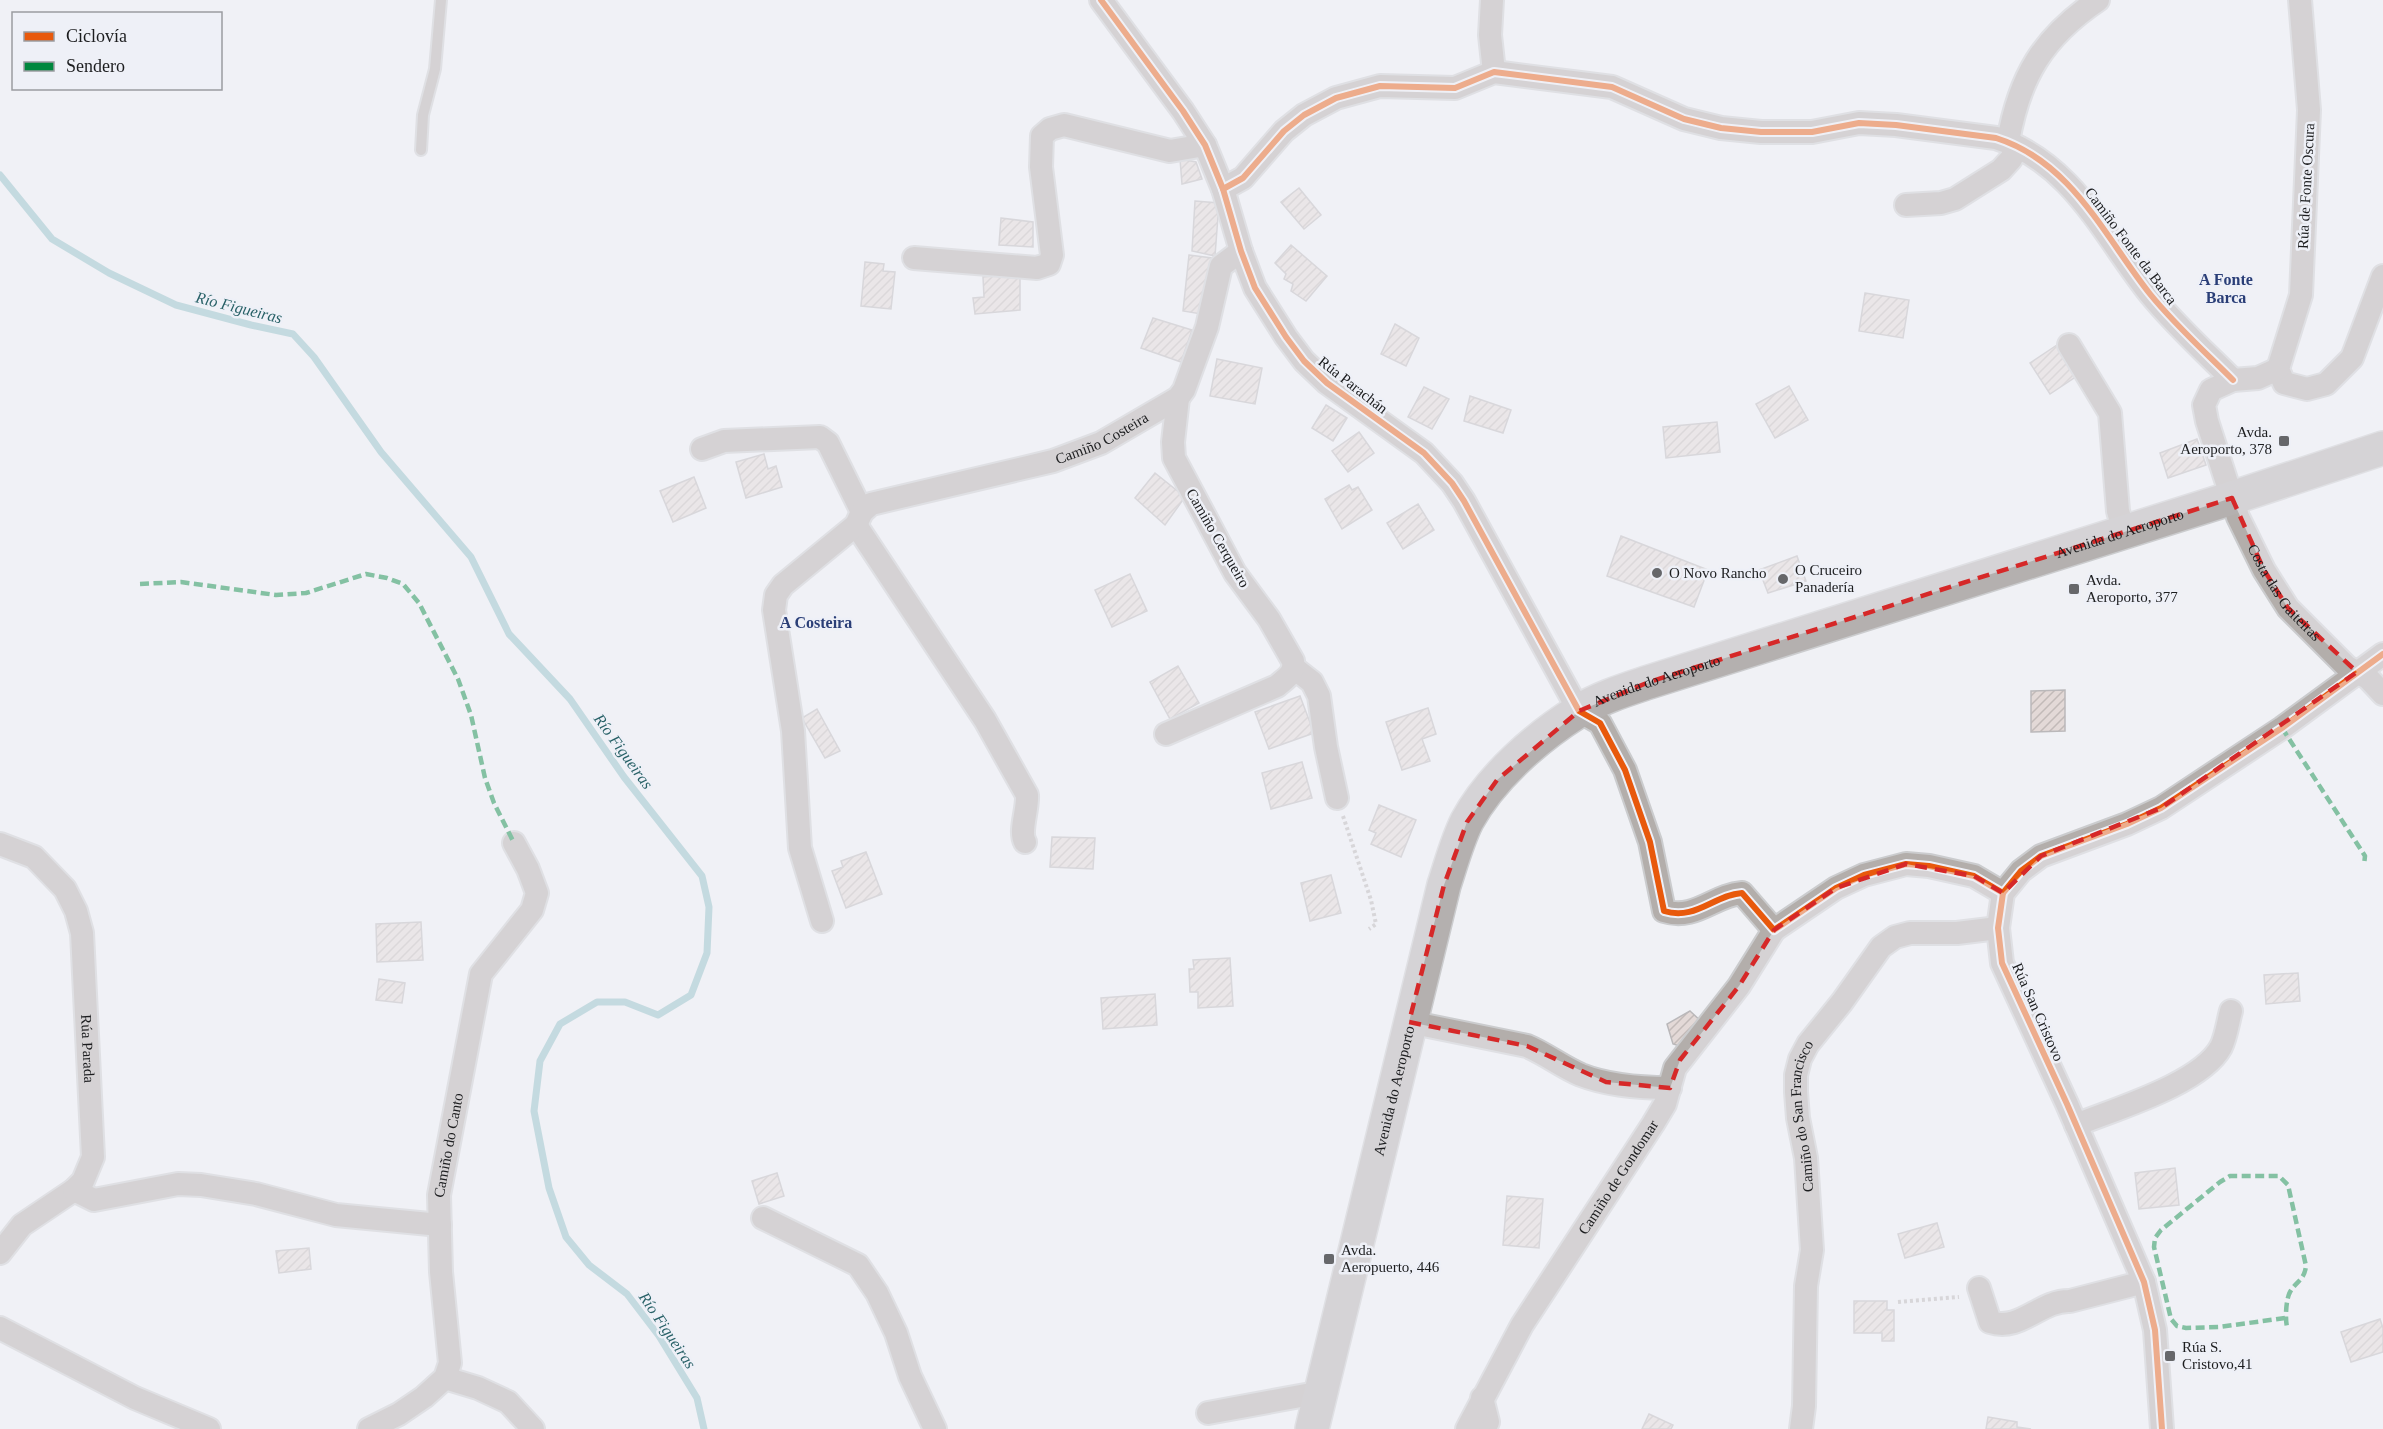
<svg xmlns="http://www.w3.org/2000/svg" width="2383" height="1429" viewBox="0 0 2383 1429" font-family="'Times New Roman',serif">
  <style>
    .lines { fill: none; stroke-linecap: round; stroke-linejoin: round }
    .stream { stroke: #8fbfc5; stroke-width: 7 }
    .building { fill: url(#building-hatch); stroke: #bab8ba; stroke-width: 1.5 }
    .lane-casing { stroke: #cbccce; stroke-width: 14 }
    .street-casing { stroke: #cbccce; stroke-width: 26 }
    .primary-casing { stroke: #cbccce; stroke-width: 36 }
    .path { stroke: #b9b6b6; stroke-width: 4; stroke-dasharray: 3 3; stroke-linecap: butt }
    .lane { stroke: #b3aeab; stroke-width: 10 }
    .street { stroke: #b3aeab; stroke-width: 22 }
    .primary { stroke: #b4b0af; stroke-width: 33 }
    .quiet { stroke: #00873e; stroke-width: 4.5; stroke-dasharray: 9 4.5; stroke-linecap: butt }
    .cycleway-casing { stroke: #eef0f7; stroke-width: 10 }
    .cycleway { stroke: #e8590c; stroke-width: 6 }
    .marked { fill: none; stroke: #d62828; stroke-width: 4.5; stroke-dasharray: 12 8; stroke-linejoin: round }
    .poi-dot { fill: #66676a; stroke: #eef0f7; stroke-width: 2 }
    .labels { text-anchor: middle; stroke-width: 5; stroke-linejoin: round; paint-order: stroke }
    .street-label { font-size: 15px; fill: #1c1d1f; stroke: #eef0f7 }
    .poi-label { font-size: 15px; fill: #1c1d1f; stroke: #eef0f7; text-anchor: start }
    .neighbourhood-label { font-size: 16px; font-weight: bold; fill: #2a3e77; stroke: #eef0f7 }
    .water-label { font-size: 16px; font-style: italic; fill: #286167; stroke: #eef0f7 }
  </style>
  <defs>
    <pattern id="building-hatch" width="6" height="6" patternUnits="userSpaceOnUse" patternTransform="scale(1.5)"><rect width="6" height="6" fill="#e3d9d7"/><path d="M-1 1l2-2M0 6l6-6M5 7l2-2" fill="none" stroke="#c2bab8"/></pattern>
  </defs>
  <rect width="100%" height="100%" fill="#f0f1f5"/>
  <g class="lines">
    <polyline class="stream" points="0,175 52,239 109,273 176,305 251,325 293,334 314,357 381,452 471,557 509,634 570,699 624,777 702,876 709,907 707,953 691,995 658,1015 625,1002 597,1002 560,1024 540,1061 534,1111 549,1188 566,1237 589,1265 627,1294 659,1336 697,1398 704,1429"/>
  </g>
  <g class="building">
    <polygon points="1180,159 1196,162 1202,179 1182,184"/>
    <polygon points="1299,188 1321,215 1304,229 1281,202"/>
    <polygon points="1195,201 1219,203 1215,256 1192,251"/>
    <polygon points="1001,218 1033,222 1033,247 999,245"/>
    <polygon points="1291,245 1327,276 1306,301 1291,291 1293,284 1284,279 1286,274 1275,263"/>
    <polygon points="1189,255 1212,258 1207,315 1183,311"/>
    <polygon points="865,262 884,264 883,271 895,272 891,309 861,306"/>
    <polygon points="1020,273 1020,310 975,314 973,298 984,297 983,277"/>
    <polygon points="1865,293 1909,300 1903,338 1859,331"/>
    <polygon points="1153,318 1192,330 1181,362 1141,348"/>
    <polygon points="1395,324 1419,338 1406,366 1381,354"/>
    <polygon points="2057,345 2077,376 2050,394 2030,363"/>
    <polygon points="1217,359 1262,368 1255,404 1210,396"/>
    <polygon points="1789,386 1808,420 1775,438 1756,404"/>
    <polygon points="1424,387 1449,399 1432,429 1408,417"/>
    <polygon points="1470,396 1511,410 1503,433 1464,421"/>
    <polygon points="1326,405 1347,418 1333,441 1312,428"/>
    <polygon points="1717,422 1720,452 1666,458 1663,427"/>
    <polygon points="1359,432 1374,453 1348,472 1332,451"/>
    <polygon points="2197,439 2206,465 2168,478 2160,453"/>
    <polygon points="764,454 768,469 776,466 782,487 746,498 736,462"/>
    <polygon points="1155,473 1185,497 1165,525 1135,498"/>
    <polygon points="694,477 706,508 673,522 660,491"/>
    <polygon points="1349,485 1352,490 1358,487 1372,510 1342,529 1325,499"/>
    <polygon points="1418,504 1434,530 1403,549 1387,523"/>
    <polygon points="1621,536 1708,570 1694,607 1607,576"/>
    <polygon points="1797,556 1806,581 1768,593 1759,570"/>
    <polygon points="1130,574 1147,611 1112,627 1095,590"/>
    <polygon points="1178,666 1199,703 1170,719 1150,682"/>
    <polygon points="2065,690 2065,731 2031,732 2031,691"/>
    <polygon points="1300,696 1314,733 1269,749 1255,712"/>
    <polygon points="1428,708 1436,734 1422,739 1430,761 1402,770 1386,722"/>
    <polygon points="817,709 840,751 825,758 802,718"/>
    <polygon points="1302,762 1312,798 1271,809 1262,773"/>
    <polygon points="1379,805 1416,820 1401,857 1371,844 1376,833 1369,830"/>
    <polygon points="1052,837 1095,838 1093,869 1050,867"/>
    <polygon points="866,852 882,894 846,908 832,871 843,867 841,861"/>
    <polygon points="1331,875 1341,913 1310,921 1301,883"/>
    <polygon points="421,922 423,960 377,962 376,924"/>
    <polygon points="1230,958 1233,1006 1198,1008 1198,992 1190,992 1189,969 1194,969 1193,960"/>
    <polygon points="2298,973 2300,1001 2266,1004 2264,975"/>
    <polygon points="379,979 405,983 402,1003 376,1000"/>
    <polygon points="1155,994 1157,1025 1103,1029 1101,998"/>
    <polygon points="1690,1011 1704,1024 1686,1048 1673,1044 1667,1024"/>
    <polygon points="2175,1168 2179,1205 2139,1209 2135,1173"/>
    <polygon points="777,1173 784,1196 759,1204 752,1181"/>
    <polygon points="1507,1196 1543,1199 1539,1248 1503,1245"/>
    <polygon points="1937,1223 1944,1247 1905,1258 1898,1234"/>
    <polygon points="309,1248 311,1269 279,1273 276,1251"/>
    <polygon points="1854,1301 1887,1301 1887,1310 1894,1310 1894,1341 1882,1341 1882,1333 1854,1333"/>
    <polygon points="2380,1319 2383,1328 2383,1352 2351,1362 2341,1332"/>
    <polygon points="1649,1414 1673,1425 1671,1429 1642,1429"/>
    <polygon points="1988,1417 2017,1422 2017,1427 2031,1429 1986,1429"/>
  </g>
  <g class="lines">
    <g class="lane-casing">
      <polyline id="lane" points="421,150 423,115 435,69 441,0"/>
    </g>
    <g class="street-casing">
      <g id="street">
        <path d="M1101,0L1183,111L1205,145L1223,189L1241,251L1255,288L1286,337L1304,361L1327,383L1424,453L1452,483L1464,501L1579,711L1600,723L1625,770L1650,842L1664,911C1695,921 1714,895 1742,893L1774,930L1836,888L1864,875L1906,864L1929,866L1974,876L2003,893"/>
        <polyline points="1492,0 1490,35 1494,72"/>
        <polyline points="2300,0 2309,110 2301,295 2278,369 2284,383 2307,389 2326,384 2352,358 2383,276"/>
        <path d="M2008,142C2019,77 2043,37 2098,0"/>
        <path d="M1223,189L1243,178L1284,131L1304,115L1336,98L1380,86L1455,88L1494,72L1612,87L1684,119L1721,128L1761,132H1812L1859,123L1896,125L1996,138C2072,162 2104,236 2150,294C2175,325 2205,352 2233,380"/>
        <polyline points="1906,205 1941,203 1955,199 2001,170 2011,159 2017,147"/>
        <polyline points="914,258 1037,268 1049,264 1052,255 1041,167 1042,136 1050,129 1064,125 1170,151 1205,145"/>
        <polyline points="2069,345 2110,413 2118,511 2124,532"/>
        <path id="s1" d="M2278,369L2258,378L2233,380L2211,390L2204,405L2207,421L2238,517L2264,570L2288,608L2347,667L2368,678L2383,694"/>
        <polyline points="702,449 724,441 820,437 828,443 862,512"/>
        <path d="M856,525L985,720L1027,795C1028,810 1019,831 1025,842"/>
        <polyline points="1294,668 1312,682 1319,696 1326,747 1337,798"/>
        <path d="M1166,734L1277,686C1286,678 1295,674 1293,661L1269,619L1235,573L1174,458L1173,442L1178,398"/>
        <path id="s2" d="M0,844L34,857L65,889L76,911L82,933L93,1157L83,1181L74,1190L22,1225L0,1253"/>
        <path id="s3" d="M822,921L800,848L793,731L774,610L776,595L783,585L856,525L862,512L871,504L1053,461L1101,443L1178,398L1184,390L1207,327L1221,266L1241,251"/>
        <path d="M1409,1022L1527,1046C1546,1054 1562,1067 1581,1075C1609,1086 1640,1088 1670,1088"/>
        <path d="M2076,1125C2115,1109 2201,1084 2221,1047C2226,1037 2228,1022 2231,1011"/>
        <polyline points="74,1190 94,1200 178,1184 201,1185 256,1194 336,1215 440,1225"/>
        <polyline points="763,1218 858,1265 877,1293 896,1333 910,1376 935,1429"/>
        <path d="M1979,1288L1990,1322C2021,1332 2040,1300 2070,1301L2144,1282"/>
        <polyline points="0,1328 135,1398 209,1429"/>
        <polyline points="445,1378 478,1388 508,1402 533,1429"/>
        <polyline points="1482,1398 1488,1422 1485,1429"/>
        <polyline points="1208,1413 1322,1392"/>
        <path id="s4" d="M369,1429L399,1414L424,1397L445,1378L450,1363L441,1272L439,1195L481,974L532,910L537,893L528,869L514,843"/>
        <path id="s5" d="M1467,1429L1522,1325L1653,1124L1665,1104L1675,1068L1739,986L1774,930"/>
        <path id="s6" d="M1801,1429L1804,1406L1806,1286L1812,1250L1806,1158L1798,1118L1796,1092V1075L1800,1059L1808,1044L1842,1002L1881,947L1895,937L1910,933H1957L1998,928"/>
        <polyline points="2162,1429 2155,1330 2144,1282 2067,1104 2002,963 1998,928 2003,893 2021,871 2041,856 2127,824 2161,808 2282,728 2383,654"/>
      </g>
    </g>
    <g class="primary-casing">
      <g id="primary">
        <path id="s7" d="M1312,1429L1444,885C1451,864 1457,841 1467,821C1491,777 1536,738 1577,712C1599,698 1625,690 1649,682L2232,498L2383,448"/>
      </g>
    </g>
    <g class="path">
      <polyline points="1343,816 1371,900 1376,924 1369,929"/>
      <polyline points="1898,1302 1959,1297"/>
    </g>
    <use href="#lane" class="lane"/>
    <use href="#street" class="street"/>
    <use href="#primary" class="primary"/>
    <g class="quiet">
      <polyline points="140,584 181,582 276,595 306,593 366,574 387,578 403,584 419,603 458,679 471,715 485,778 494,803 514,843"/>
      <polyline points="2282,728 2365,856 2364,865"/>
      <path d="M2285,1318L2219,1327L2186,1328L2177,1326L2171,1319L2154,1247L2155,1238L2161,1230L2220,1182L2230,1176H2279L2288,1185L2306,1266C2304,1281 2297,1280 2290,1292C2286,1299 2285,1318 2287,1327"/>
    </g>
    <g class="cycleway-casing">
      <g id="cycleway">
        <path d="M1101,0L1183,111L1205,145L1223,189L1241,251L1255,288L1286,337L1304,361L1327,383L1424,453L1452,483L1464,501L1579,711L1600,723L1625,770L1650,842L1664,911C1695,921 1714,895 1742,893L1774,930L1836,888L1864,875L1906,864L1929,866L1974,876L2003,893"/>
        <path d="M1223,189L1243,178L1284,131L1304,115L1336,98L1380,86L1455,88L1494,72L1612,87L1684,119L1721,128L1761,132H1812L1859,123L1896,125L1996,138C2072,162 2104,236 2150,294C2175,325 2205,352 2233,380"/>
        <polyline points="2162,1429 2155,1330 2144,1282 2067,1104 2002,963 1998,928 2003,893 2021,871 2041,856 2127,824 2161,808 2282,728 2383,654"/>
      </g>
    </g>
    <use href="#cycleway" class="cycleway"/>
  </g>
  <path d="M0 0H2383V1429H0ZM2232,498L2264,570L2288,608L2357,672L2161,808L2041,856L2003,893L1974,876L1906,864L1836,888L1774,930L1739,986L1680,1060L1670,1088L1606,1082L1527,1046L1409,1022L1444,885L1467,822L1497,780L1579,711L1649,682Z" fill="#f0f1f5" fill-opacity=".55" fill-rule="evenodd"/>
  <path class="marked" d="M2232,498L2264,570L2288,608L2357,672L2161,808L2041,856L2003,893L1974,876L1906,864L1836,888L1774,930L1739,986L1680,1060L1670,1088L1606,1082L1527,1046L1409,1022L1444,885L1467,822L1497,780L1579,711L1649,682Z"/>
  <g class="poi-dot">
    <rect x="2278" y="435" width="12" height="12" rx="3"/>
    <circle cx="1657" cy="573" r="6"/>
    <circle cx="1783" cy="579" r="6"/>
    <rect x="2068" y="583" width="12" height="12" rx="3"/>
    <rect x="1323" y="1253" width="12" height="12" rx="3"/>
    <rect x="2164" y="1350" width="12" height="12" rx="3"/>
  </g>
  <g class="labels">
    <g class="street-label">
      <text transform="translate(2306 186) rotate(-87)" y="5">Rúa de Fonte Oscura</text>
      <text transform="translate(2131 246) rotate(53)" y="5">Camiño Fonte da Barca</text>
      <text transform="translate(1353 385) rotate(38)" y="5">Rúa Parachán</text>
      <text dy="5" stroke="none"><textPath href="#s3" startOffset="705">Camiño Costeira</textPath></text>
      <text dy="5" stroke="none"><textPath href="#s7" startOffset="1356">Avenida do Aeroporto</textPath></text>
      <text transform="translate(1218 538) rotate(60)" y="5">Camiño Cerqueiro</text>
      <text dy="5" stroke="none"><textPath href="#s1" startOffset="294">Costa das Gaiteiras</textPath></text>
      <text dy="5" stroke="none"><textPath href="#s7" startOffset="870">Avenida do Aeroporto</textPath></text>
      <text transform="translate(2038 1012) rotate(66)" y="5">Rúa San Cristovo</text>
      <text dy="5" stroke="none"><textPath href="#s2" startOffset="244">Rúa Parada</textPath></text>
      <text dy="5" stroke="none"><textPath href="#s7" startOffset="348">Avenida do Aeroporto</textPath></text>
      <text dy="5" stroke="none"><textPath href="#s6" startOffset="315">Camiño do San Francisco</textPath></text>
      <text dy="5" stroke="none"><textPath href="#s4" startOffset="327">Camiño do Canto</textPath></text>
      <text dy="5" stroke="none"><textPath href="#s5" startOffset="294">Camiño de Gondomar</textPath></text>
    </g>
    <g class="poi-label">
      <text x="2272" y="437" text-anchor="end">Avda.<tspan x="2272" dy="17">Aeroporto, 378</tspan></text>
      <text x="1795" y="575">O Cruceiro<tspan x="1795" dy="17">Panadería</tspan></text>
      <text x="1669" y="578">O Novo Rancho</text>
      <text x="2086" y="585">Avda.<tspan x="2086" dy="17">Aeroporto, 377</tspan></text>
      <text x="1341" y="1255">Avda.<tspan x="1341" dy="17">Aeropuerto, 446</tspan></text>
      <text x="2182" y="1352">Rúa S.<tspan x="2182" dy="17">Cristovo,41</tspan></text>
    </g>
    <g class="neighbourhood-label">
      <text x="2226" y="285">A Fonte<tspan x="2226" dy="18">Barca</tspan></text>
      <text x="816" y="628">A Costeira</text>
    </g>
    <g class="water-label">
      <text transform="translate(239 307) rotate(14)" y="6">Río Figueiras</text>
      <text transform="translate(624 751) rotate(54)" y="6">Río Figueiras</text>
      <text transform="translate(668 1330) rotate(56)" y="6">Río Figueiras</text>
    </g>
  </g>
  <rect x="12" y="12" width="210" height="78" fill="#eef0f7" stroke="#9a9ca1" stroke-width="1.5"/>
  <rect x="24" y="32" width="30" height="9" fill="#e8590c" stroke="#9a9ca1" stroke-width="1.5"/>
  <text x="66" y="42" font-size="18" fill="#1c1d1f">Ciclovía</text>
  <rect x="24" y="62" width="30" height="9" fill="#00873e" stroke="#9a9ca1" stroke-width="1.5"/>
  <text x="66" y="72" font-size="18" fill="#1c1d1f">Sendero</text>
</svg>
